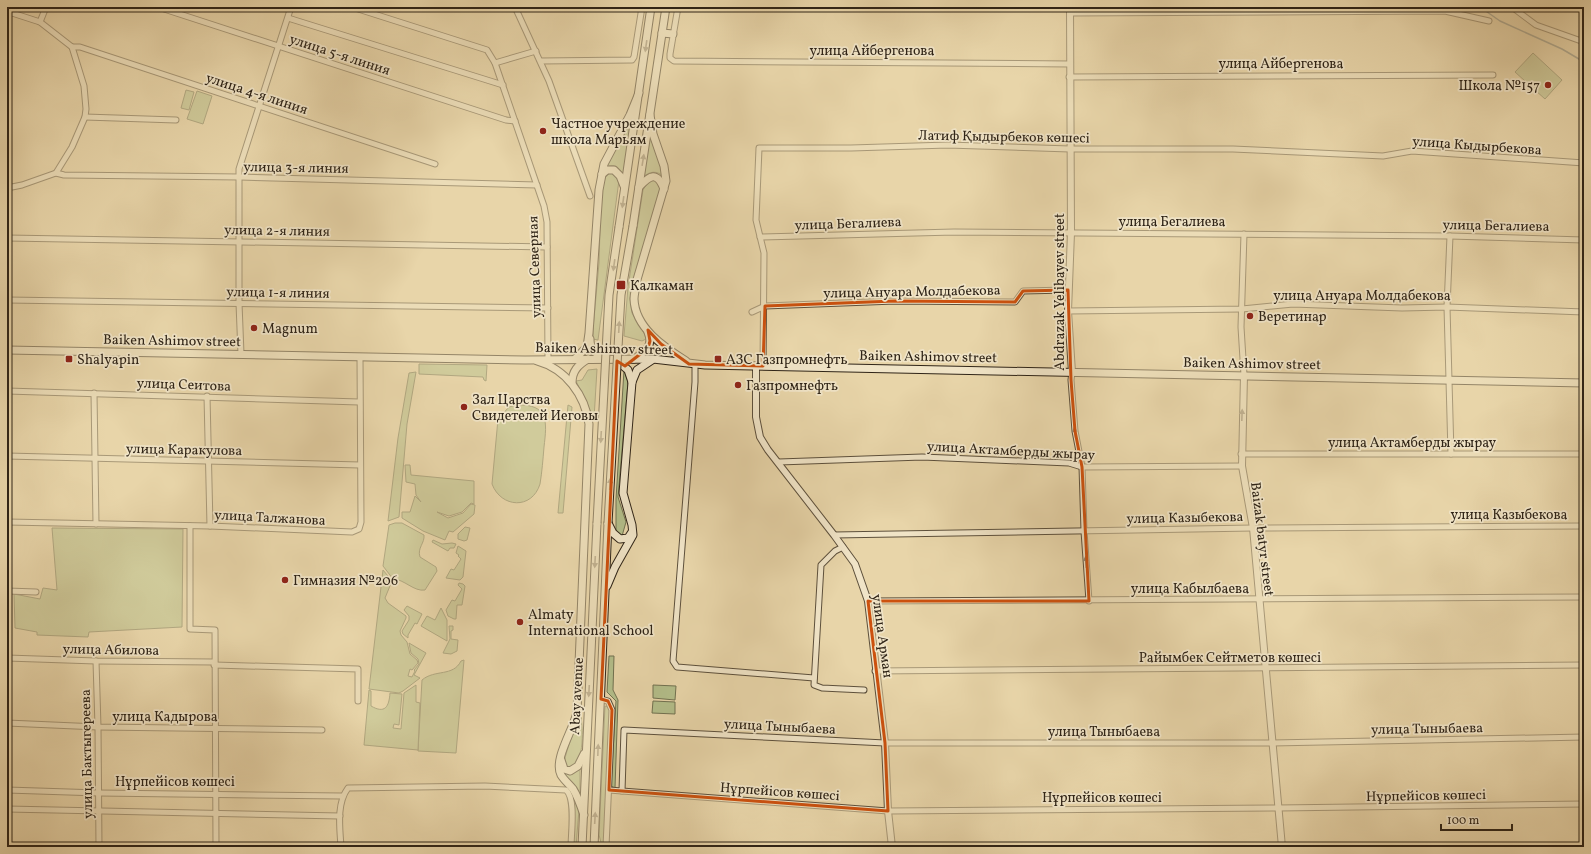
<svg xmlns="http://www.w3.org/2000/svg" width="1591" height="854" viewBox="0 0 1591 854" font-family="Vollkorn,serif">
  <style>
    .green { fill: #b3be8a; stroke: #717150 }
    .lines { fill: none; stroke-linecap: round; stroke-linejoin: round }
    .stream { stroke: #727b76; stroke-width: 1.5 }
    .minor-casing { stroke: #5d503c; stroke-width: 7 }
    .tertiary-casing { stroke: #5d503c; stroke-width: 8 }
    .secondary-casing { stroke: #2f2417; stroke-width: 9 }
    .minor { stroke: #f0e4c7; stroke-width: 5 }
    .tertiary { stroke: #f0e4c7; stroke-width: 6 }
    .secondary { stroke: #f0e4c7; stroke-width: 7 }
    .secondary-bridge-casing { stroke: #2f2417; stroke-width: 9; stroke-linecap: butt }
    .secondary-bridge { stroke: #f0e4c7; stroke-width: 7 }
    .oneway { fill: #90846f }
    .marked { fill: none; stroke: #cc510e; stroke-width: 3; stroke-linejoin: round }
    .poi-dot { fill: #8f2418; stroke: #f0e4c7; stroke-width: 1.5 }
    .labels { text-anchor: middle; stroke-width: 3.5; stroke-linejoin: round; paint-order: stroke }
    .street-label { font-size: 14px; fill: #2f2417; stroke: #f0e4c7 }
    .poi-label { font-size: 14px; fill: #2f2417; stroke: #f0e4c7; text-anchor: start }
  </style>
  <rect width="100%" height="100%" fill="#e8d5a9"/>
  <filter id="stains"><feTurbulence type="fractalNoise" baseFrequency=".005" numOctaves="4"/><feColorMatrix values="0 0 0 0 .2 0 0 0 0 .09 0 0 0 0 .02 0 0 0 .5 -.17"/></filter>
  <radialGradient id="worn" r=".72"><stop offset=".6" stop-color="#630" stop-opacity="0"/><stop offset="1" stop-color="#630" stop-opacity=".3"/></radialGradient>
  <g class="green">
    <polygon points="1533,53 1562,80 1545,99 1515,72"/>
    <polygon points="186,90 194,92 189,110 181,108"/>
    <polygon points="197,91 212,96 203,124 187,119"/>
    <path d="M632,121L623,175C619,166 613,163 604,168L612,150Z"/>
    <path d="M650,136L662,164L664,177C657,170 649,171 642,178Z"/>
    <polygon points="610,173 613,173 619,180 598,340 593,339 593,330 599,263 601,195 605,178"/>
    <polygon points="649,180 657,180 660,189 630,298 632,313 644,333 646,339 642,341 624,336 628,287 643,190"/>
    <polygon points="419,364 487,365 486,381 484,380 483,377 419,374"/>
    <polygon points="597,369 594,419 576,381 582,380 588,370"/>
    <polygon points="624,370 628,382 618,497 626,522 622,536 616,532 616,499"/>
    <polygon points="416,372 407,424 399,517 388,521 398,438 409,373"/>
    <path d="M517,405C549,404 547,422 544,447C543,459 542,472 540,484C532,510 501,508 492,484L498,419L509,407Z"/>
    <polygon points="568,405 572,407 563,513 558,513"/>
    <polygon points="405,465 410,465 411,475 474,481 474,504 471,503 462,512 449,516 437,512 448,518 463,513 471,504 475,505 474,514 453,532 449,531 445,540 423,531 402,518 402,512 410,512 415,496 421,502 416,495 415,484 406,482"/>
    <path d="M395,523H402L424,535C425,543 417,548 420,557L436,567L437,571L425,590C414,592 404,579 393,579L383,566L389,525Z"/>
    <polygon points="465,527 470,528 467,540 464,541 458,539 458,534"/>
    <polygon points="52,528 183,529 182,627 89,632 88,637 37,635 37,632 15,628 14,594 40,599 43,588 57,590"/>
    <polygon points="433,540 442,544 452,543 456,544 454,548 450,548 448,551 432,542"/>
    <polygon points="458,546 466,551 463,577 460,580 446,578 451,569 454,570 461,559 458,556 459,555 456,553"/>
    <polygon points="383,570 392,581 385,598 388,603 406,616 406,618 400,631 401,635 407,642 410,654 417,660 418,663 412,670 410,669 408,676 412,677 415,671 414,670 419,664 418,659 411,653 409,643 426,653 414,675 420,678 403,691 399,693 369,689"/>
    <polygon points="459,583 463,584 465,586 462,605 457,605 456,619 454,619 448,616 446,610 452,600 455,601 462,589 458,585"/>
    <polygon points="407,606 422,614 417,624 415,623 408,635 408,638 403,634 402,631 409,620 409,616 404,610"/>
    <polygon points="441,608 447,620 447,641 421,626 427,616 435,620"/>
    <polygon points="449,626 453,626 453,630 451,631 451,639 458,640 457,651 451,654 443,653 450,639"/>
    <polygon points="609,656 614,656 613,690 618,700 615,788 611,786 616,701 607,692"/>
    <path d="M464,660L456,753L418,751L422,680C435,669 453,677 461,661Z"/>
    <path d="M416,685V702L420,703L418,750L364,745L369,690L371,691V706C385,714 389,707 390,693L402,694L399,725L394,724L393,728L401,729L404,693Z"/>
    <polygon points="653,685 676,686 675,700 653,698"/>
    <polygon points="653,701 675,702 675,714 652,713"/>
    <polygon points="605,706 610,708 604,846 602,846 599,835"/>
    <path d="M579,716L581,717C583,729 585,769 567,768L564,763C567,746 575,732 579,716Z"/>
    <polygon points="580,768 580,796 563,775 562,769 565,773 573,774"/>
    <polygon points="575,798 579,809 576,847 573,847"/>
  </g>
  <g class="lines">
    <polyline class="stream" points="1480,7 1500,21 1562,49 1584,62"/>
    <g class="minor-casing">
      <g id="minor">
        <polyline points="158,7 506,120 515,121"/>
        <polyline points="352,7 487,50 495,63 544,206 547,222 548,359"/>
        <polyline points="515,7 549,81 590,196"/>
        <polyline points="678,7 670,54 670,58 674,61 1070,64"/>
        <polyline points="1512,7 1536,25 1584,42"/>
        <polyline points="7,13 9,12 40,22 72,47 84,86 86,109 85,117 72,147 56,173 22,185 7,188"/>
        <polyline points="1070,13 1445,11 1489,21"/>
        <polyline points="288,18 503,85"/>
        <polyline points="40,22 46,7"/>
        <polyline points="72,47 80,47 435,164"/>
        <polyline points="541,61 632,60 634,57 642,7"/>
        <polyline points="495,63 536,51"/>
        <polyline points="1069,77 1493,75"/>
        <polyline points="85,117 176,120"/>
        <polyline points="56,173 64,175 240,177 537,185"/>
        <polyline points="1244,234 1241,327 1244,375"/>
        <polyline points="1450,236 1447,307 1451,454"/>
        <polyline points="760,237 954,232 1450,236 1584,240"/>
        <polyline points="7,238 547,247"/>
        <polyline points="7,300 548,308"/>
        <polyline points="1068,311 1242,309 1293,304 1402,308 1447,307 1584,312"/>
        <polyline points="752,312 765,306 895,301 1015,302 1023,291 1068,290"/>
        <polyline points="241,354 239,303 239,169 291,7"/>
        <polyline points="695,364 695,382 673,661 677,667 814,678"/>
        <polyline points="763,366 764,253 756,220 759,148 851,148 948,145 1070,149 1233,149 1383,156 1412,151 1584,163"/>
        <polyline points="1072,372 1071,380 1075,431 1082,467 1084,531 1089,601"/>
        <polyline points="7,391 359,402"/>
        <polyline points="94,393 96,524"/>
        <polyline points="207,396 210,526"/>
        <polyline points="1241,454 1584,454"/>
        <polyline points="7,456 360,465"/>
        <polyline points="779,462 922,457 1069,463 1082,467 1242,466"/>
        <polyline points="7,522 210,526 352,532 359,529 361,522 360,357"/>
        <polyline points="190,526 190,629 215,630 216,847"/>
        <polyline points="834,535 1253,528 1584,526"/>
        <polyline points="843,547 835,551 821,565 814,685 822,688 864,690"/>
        <polyline points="7,591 36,592"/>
        <polyline points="868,601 1584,597"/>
        <polyline points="7,658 96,661 214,662"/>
        <polyline points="96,661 98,727 99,847"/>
        <polyline points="214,665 358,669 358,701"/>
        <polyline points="875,671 1584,665"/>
        <polyline points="601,699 608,701 612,710 606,847"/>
        <polyline points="7,723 98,727 322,730"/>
        <polyline points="7,790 99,793 342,796"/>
        <polyline points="609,790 622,791 624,730 885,743 1272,743 1584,737"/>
        <polyline points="622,791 888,811 1278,808 1584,804"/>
        <polyline points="7,809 340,816"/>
        <path d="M341,847C340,829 336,804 348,788L485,786L566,790C576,798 571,834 571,847"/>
      </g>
    </g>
    <g class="tertiary-casing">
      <g id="tertiary">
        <polyline points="1070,7 1071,233 1068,311 1072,372"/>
        <polyline points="756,365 756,417 760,437 768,450 834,535 855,564 868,601 885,743 888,811 892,847"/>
        <polyline points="1244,375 1242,466 1253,528 1282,847"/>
      </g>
    </g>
    <g class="secondary-casing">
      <g id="secondary">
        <polyline points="662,33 673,34"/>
        <path d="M650,115L653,134L664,166L666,181L636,283C636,288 634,294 634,299C635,328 664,347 686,361"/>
        <polyline points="602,174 607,170 614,170 620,176 624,186"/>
        <path d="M639,187C650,175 657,171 664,189"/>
        <polyline points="633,226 666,7"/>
        <polyline points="619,227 651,7"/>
        <path d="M590,339C590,350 595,353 603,358"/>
        <polyline points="7,350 525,360 653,359 705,365 1584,383"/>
        <polyline points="575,359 587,347 589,333 599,190 604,164 630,115 639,93"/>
        <polyline points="615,359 628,370 632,382"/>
        <path d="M634,359C645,352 654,346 648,332"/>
        <path d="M537,361C566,369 585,395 589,424L577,712C574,729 553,759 561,775C564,780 569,784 573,789C578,797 581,806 584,815"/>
        <path d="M572,383C572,371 578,365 588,359"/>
        <polyline points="608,523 613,533 620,539 628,538 632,532"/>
        <polyline points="607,586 615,567 633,535 632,525 623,493 632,382 637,370 652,360"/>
        <polyline points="561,760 564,769 570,771 578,766 584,754"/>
        <polyline points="582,847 597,523"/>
        <polyline points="594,847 608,523"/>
      </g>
    </g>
    <use href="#minor" class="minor"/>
    <use href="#tertiary" class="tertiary"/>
    <use href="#secondary" class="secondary"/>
    <g class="secondary-bridge-casing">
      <g id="secondary-bridge">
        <polyline points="597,523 609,295 619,227"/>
        <polyline points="608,523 621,295 633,226"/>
      </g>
    </g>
    <use href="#secondary-bridge" class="secondary-bridge"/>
  </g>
  <defs><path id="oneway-solid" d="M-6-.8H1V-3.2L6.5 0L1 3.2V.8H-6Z"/></defs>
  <g class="oneway">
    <use href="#oneway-solid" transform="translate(646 46) rotate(98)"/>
    <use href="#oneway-solid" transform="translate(643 160) rotate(-81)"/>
    <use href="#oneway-solid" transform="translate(623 202) rotate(98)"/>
    <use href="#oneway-solid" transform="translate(614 265) rotate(98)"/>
    <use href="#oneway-solid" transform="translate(619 327) rotate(-87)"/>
    <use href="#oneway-solid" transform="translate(1242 415) rotate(-88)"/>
    <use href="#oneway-solid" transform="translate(1075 433) rotate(-98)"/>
    <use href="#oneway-solid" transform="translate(601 437) rotate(93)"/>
    <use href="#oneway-solid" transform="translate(610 484) rotate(-87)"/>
    <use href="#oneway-solid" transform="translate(595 562) rotate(93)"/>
    <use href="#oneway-solid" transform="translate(1086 562) rotate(-94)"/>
    <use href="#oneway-solid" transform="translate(589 691) rotate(93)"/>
    <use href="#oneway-solid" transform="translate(598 750) rotate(-88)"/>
    <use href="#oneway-solid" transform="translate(595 818) rotate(-87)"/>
  </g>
  <path d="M0 0H1591V854H0ZM1068,290L1071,380L1075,431L1082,467L1089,601H868L885,743L888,811L609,790L612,710L608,701L601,699L617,361L625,366L648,348L650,341L648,330L661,344L689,364L763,366L765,306L895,301L1015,302L1023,291Z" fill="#e8d5a9" fill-opacity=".55" fill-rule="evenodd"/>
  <path class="marked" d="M1068,290L1071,380L1075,431L1082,467L1089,601H868L885,743L888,811L609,790L612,710L608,701L601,699L617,361L625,366L648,348L650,341L648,330L661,344L689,364L763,366L765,306L895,301L1015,302L1023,291Z"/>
  <g class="poi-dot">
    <circle cx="1548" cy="85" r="4"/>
    <circle cx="543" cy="131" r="4"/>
    <rect x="616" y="280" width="10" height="10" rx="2"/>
    <circle cx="1250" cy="316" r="4"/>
    <circle cx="254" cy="328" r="4"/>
    <rect x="65" y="355" width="8" height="8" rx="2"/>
    <rect x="714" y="355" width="8" height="8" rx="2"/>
    <circle cx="738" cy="385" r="4"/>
    <circle cx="464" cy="407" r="4"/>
    <circle cx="285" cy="580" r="4"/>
    <circle cx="520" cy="622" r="4"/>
  </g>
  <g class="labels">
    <g class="street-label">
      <text x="872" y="55">улица Айбергенова</text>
      <text transform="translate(340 54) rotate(18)" y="5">улица 5-я линия</text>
      <text x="1281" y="68">улица Айбергенова</text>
      <text transform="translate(257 93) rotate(18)" y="5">улица 4-я линия</text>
      <text transform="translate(1004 136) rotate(1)" y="5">Латиф Қыдырбеков көшесі</text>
      <text transform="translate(1477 145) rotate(4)" y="5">улица Кыдырбекова</text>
      <text transform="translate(296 167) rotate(1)" y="5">улица 3-я линия</text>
      <text x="1172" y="226">улица Бегалиева</text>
      <text transform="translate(848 223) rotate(-2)" y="5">улица Бегалиева</text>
      <text transform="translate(1496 225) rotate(1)" y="5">улица Бегалиева</text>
      <text transform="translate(277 230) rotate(1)" y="5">улица 2-я линия</text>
      <text transform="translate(534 267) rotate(-92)" y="5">улица Северная</text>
      <text transform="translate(912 291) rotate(-1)" y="5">улица Ануара Молдабекова</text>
      <text transform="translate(278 292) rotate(1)" y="5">улица 1-я линия</text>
      <text transform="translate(1059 292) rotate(-90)" y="5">Abdrazak Yelibayev street</text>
      <text x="1362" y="300">улица Ануара Молдабекова</text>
      <text transform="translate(172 340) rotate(1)" y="5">Baiken Ashimov street</text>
      <text transform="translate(604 348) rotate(1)" y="5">Baiken Ashimov street</text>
      <text transform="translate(928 356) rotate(1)" y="5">Baiken Ashimov street</text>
      <text transform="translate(1252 363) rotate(1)" y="5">Baiken Ashimov street</text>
      <text transform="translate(184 384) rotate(2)" y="5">улица Сеитова</text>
      <text x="1412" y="447">улица Актамберды жырау</text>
      <text transform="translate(184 449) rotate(1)" y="5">улица Каракулова</text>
      <text transform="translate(1011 450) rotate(3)" y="5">улица Актамберды жырау</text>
      <text x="1509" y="519">улица Казыбекова</text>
      <text transform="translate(270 517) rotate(3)" y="5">улица Талжанова</text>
      <text transform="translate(1185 517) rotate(-1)" y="5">улица Казыбекова</text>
      <text transform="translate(1263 539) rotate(83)" y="5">Baizak batyr street</text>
      <text x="1190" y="593">улица Кабылбаева</text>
      <text transform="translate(883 636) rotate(82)" y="5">улица Арман</text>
      <text transform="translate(111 649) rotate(1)" y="5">улица Абилова</text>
      <text x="1230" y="662">Райымбек Сейтметов көшесі</text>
      <text transform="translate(576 696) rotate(-87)" y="5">Abay avenue</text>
      <text x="165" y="721">улица Кадырова</text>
      <text transform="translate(780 726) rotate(3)" y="5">улица Тыныбаева</text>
      <text transform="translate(1427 728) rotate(-1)" y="5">улица Тыныбаева</text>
      <text x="1104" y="736">улица Тыныбаева</text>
      <text transform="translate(86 754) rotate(-91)" y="5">улица Бактыгереева</text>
      <text x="175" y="786">Нұрпейісов көшесі</text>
      <text transform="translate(780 791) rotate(4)" y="5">Нұрпейісов көшесі</text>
      <text transform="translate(1426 795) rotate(-1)" y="5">Нұрпейісов көшесі</text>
      <text x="1102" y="802">Нұрпейісов көшесі</text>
    </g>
    <g class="poi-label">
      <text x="1540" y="90" text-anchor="end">Школа №157</text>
      <text x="551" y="128">Частное учреждение<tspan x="551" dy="16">школа Марьям</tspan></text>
      <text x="630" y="290">Калкаман</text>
      <text x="1258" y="321">Веретинар</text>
      <text x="262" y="333">Magnum</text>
      <text x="77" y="364">Shalyapin</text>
      <text x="726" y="364">АЗС Газпромнефть</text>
      <text x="746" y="390">Газпромнефть</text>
      <text x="472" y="404">Зал Царства<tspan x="472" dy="16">Свидетелей Иеговы</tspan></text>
      <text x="293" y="585">Гимназия №206</text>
      <text x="528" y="619">Almaty<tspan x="528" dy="16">International School</tspan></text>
    </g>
  </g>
  <rect width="1591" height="854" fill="none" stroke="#e8d5a9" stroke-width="24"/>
  <rect x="8" y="8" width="1575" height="838" fill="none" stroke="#2f2417" stroke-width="2"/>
  <rect x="12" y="12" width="1567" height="830" fill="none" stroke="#2f2417"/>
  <path d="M1441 824v6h71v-6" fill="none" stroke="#2f2417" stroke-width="2"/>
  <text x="1447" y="824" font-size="12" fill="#2f2417" stroke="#f0e4c7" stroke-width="3" paint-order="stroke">100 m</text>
  <rect width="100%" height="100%" filter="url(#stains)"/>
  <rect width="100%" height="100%" fill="url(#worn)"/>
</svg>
